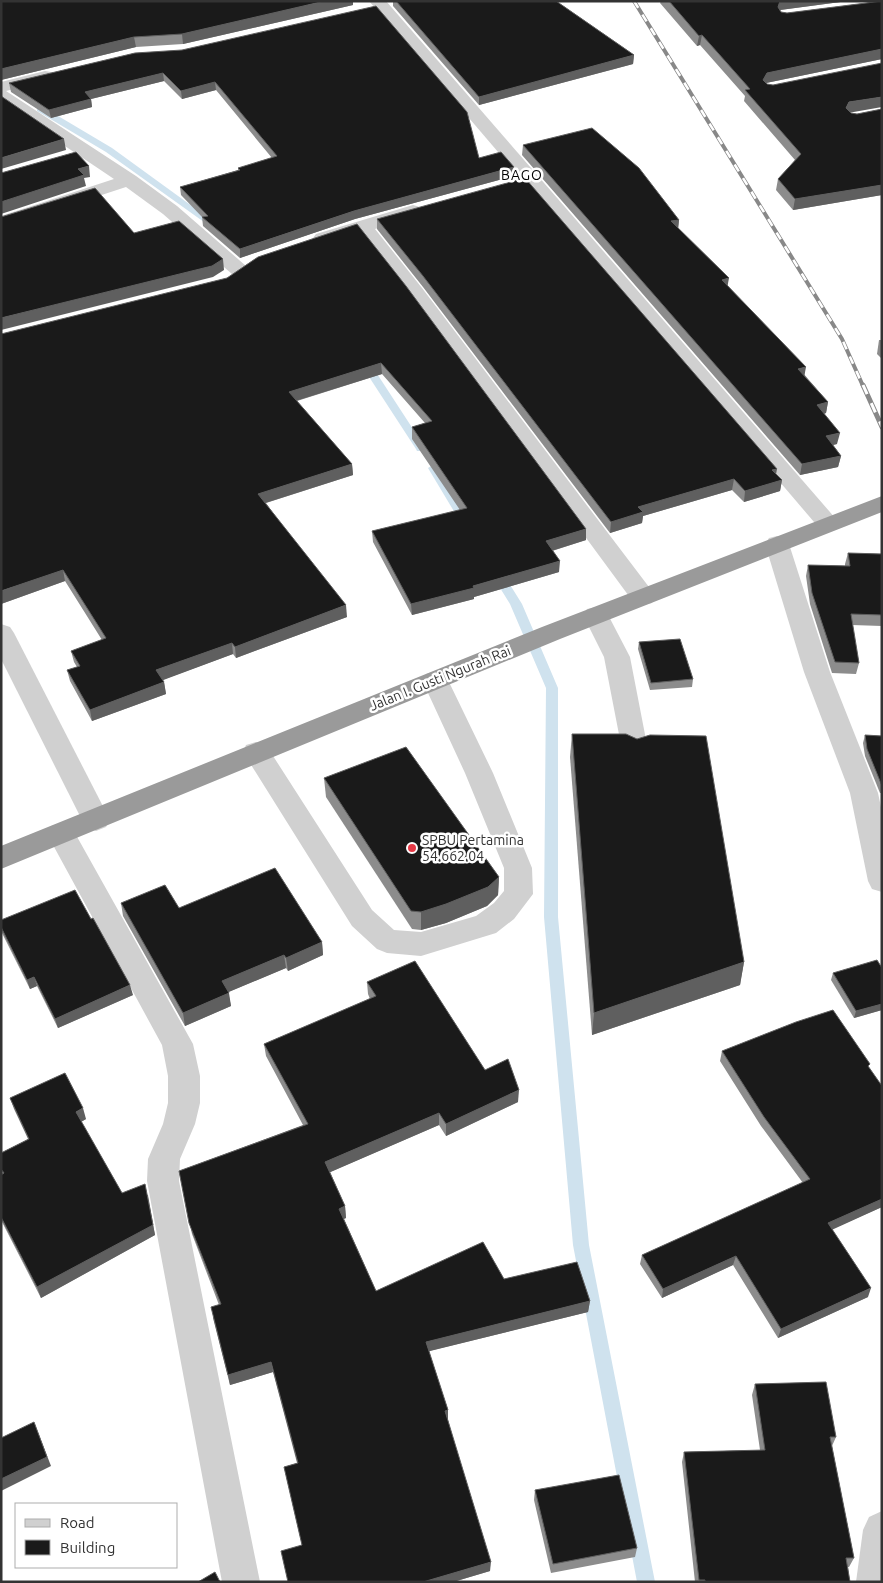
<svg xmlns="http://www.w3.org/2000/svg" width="883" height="1583" viewBox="0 0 883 1583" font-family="Ubuntu,sans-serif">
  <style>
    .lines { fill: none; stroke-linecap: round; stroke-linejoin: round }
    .stream { fill: #cfe2ee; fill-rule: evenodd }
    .minor { fill: #d0d0d0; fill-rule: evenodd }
    .highway { fill: #9a9a9a; fill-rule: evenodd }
    .rail-far1-casing { stroke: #888; stroke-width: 4 }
    .rail-casing { stroke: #888; stroke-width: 5 }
    .rail-far1 { stroke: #fff; stroke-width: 2.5; stroke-dasharray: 8; stroke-linecap: butt }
    .rail { stroke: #fff; stroke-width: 3; stroke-dasharray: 10; stroke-linecap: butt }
    .wall { fill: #8c8c8c }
    .shaded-wall { fill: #5f5f5f }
    .building { fill: #1a1a1a; stroke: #5f5f5f }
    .poi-dot { fill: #e63946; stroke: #fff; stroke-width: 2 }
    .labels { text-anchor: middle; stroke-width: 5; stroke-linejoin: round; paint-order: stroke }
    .far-quarter-label { font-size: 14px; letter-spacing: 1px; fill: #000; stroke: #fff }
    .street-label { font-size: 14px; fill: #333; stroke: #fff }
    .poi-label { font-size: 14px; fill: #333; stroke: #fff; text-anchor: start }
  </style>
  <rect width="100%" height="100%" fill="#fff"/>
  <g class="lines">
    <g class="stream">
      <polygon points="37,107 43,107 112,148 218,225 217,227 211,227 106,152 37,111"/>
      <polygon points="365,360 370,363 426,449 425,451 417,451 416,449 360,363"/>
      <polygon points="433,465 438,468 471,523 470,525 466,526 461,523 428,468"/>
      <polygon points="498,571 502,572 522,604 558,688 558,917 589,1245 655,1582 637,1582 573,1245 544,917 546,688 510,604 492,575"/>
    </g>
    <g class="minor">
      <polygon points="369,1 386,1 836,519 840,524 836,529 828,532 820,529"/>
      <polygon points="45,71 51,72 54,76 51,80 6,91 136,176 177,206 246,266 249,270 246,274 239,276 232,274 163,214 126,187 1,228 1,216 114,179 1,103 1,82"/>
      <polygon points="413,205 420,207 423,211 420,215 375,229 422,288 652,591 655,597 652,603 643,605 634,603 408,296 359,234 323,244 316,242 313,238 316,234"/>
      <polygon points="777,536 785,538 789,544 830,672 878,793 882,812 882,892 872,889 868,881 850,793 804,672 765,544 769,538"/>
      <polygon points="596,607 605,609 630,657 648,750 645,757 635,760 625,757 622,750 604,657 583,615 587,609"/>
      <polygon points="1,624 10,627 14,633 110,820 106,827 96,831 86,827 82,820 1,659"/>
      <polygon points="435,671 444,674 448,680 493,773 532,868 533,894 514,919 496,933 421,956 387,953 377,949 352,926 243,752 246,745 256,742 266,745 372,910 394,930 421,932 476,916 494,903 504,891 504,868 465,773 422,680 426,674"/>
      <polygon points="61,823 71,826 193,1044 200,1076 200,1103 195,1124 180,1159 179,1181 260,1582 222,1582 147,1181 148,1159 163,1124 168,1103 168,1076 162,1045 47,834 51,826"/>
      <polygon points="882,1511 882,1582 856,1582 863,1530 869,1517"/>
    </g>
    <polygon class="highway" points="882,496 882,512 560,639 1,869 1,846 542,627"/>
    <g class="rail-far1-casing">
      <polyline id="rail-far1" points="634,1 842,339 863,386"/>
    </g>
    <g class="rail-casing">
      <polyline id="rail" points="863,385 882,427"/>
    </g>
    <use href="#rail-far1" class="rail-far1"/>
    <use href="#rail" class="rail"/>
  </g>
  <g class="wall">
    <polygon points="1,1 353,5 183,44 136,47 1,80"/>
    <polygon points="393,1 556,1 634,55 633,64 479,105 393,6"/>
    <polygon points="661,1 848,1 780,10 781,12 787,13 882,1 882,59 766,83 767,84 851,113 857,114 882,109 882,195 793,210 776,190 778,179 795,160 744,101 745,96 700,45 697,46 660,3"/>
    <polygon points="135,53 479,158 514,167 514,176 355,219 240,258 203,226 202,217 181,195 180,187 238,170 238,168 272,158 216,90 182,99 164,81 91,99 92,107 51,118 11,92 9,83"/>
    <polygon points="523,145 679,220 678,228 828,402 826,413 824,414 837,444 833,445 841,456 838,467 800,475 522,155"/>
    <polygon points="377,219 776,474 782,480 780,491 744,502 732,490 643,516 642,523 610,533 423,287 377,229"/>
    <polygon points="357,224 586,540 552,551 559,572 474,597 474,599 412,615 373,542 372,531 460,510 412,439 412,427 425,423 382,374 297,401 352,464 353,475 266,503 347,617 236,658 233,654 162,680 164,682 166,694 92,721 70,681 67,670 77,667 74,662 71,651 102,640 65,581 1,604 227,278"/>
    <polygon points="879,340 882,340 882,359 877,354"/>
    <polygon points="848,553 882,554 882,626 852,625 859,663 856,674 832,673 810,604 806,576 808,565 845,566 845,564"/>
    <polygon points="639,642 693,679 692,687 650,690 638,649"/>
    <polygon points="572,734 744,962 740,985 592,1035 570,757"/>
    <polygon points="865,735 882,736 882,793 880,793 865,756 863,743"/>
    <polygon points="324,778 499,877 498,895 487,906 446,923 421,930 412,929 326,797"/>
    <polygon points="121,903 179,908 322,942 323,955 288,971 286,968 228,992 231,1006 185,1026 123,916"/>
    <polygon points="1,920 133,995 58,1028 37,986 30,989 1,931"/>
    <polygon points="882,968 882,1010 854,1018 831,980 833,973"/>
    <polygon points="367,982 485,1070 518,1102 446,1136 439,1125 330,1172 345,1206 346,1218 344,1219 376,1291 504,1279 590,1301 588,1312 429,1351 448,1410 448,1420 490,1571 453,1582 288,1582 302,1545 284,1467 297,1463 273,1372 230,1385 213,1318 219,1305 192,1234 179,1171 303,1125 266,1056 264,1044 370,999 368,994"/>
    <polygon points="722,1051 869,1068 882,1207 832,1229 868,1297 778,1338 733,1265 662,1298 640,1264 642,1255 803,1183 761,1126 720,1061"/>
    <polygon points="10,1098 86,1119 81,1122 122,1193 148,1195 155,1235 41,1298 1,1220 1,1153 28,1139 14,1109"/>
    <polygon points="755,1384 836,1437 832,1446 854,1558 849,1567 848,1567 850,1582 695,1582 682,1462 684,1452 760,1450 752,1395"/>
    <polygon points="535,1490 637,1548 635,1557 551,1573 534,1500"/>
  </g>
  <g class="shaded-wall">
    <polygon points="325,1 353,1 353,5 183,44 182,34"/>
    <polygon points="780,1 848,1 780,10 778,7"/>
    <polygon points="702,35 700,45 697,46 699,36"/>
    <polygon points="134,37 136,47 1,80 1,69"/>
    <polygon points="882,49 882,59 766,83 763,80 767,73"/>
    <polygon points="634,55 633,64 479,105 479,97"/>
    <polygon points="163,73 164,81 91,99 92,107 51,118 49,110 85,92"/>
    <polygon points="215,82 216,90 182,99 181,91"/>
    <polygon points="882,97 882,107 848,113 846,108 849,102"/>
    <polygon points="64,139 66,150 1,169 1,158"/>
    <polygon points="89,166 90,177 84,178 86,186 1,214 1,202 78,169"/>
    <polygon points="514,167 514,176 355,219 240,258 240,249 354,211"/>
    <polygon points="882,185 882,195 793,210 795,199"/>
    <polygon points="679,220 678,230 671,221"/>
    <polygon points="223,259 224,270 213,277 1,330 1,318"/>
    <polygon points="729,278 727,289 722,280"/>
    <polygon points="381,363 382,374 289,403 289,392"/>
    <polygon points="806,367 804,378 798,369"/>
    <polygon points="828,402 826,413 815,416 817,405"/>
    <polygon points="840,433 837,444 824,447 826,436"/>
    <polygon points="841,456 838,467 800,475 802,464"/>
    <polygon points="352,464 353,475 259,505 258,494"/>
    <polygon points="777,469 775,480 772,470"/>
    <polygon points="734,479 732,490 643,516 642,523 610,533 611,522 638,507"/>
    <polygon points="782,480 780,491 744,502 745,491"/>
    <polygon points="586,529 586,540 545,553 546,541"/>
    <polygon points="560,561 559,572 474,597 474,599 412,615 411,604"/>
    <polygon points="63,570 65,581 1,604 1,591"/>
    <polygon points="346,605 347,617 236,658 235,647"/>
    <polygon points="232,643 233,654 158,682 156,670"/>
    <polygon points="164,682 166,694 92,721 90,710"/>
    <polygon points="499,877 498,895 487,906 446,923 421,930 421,912"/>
    <polygon points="322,942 323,955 288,971 286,958"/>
    <polygon points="284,955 286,968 224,994 222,981"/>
    <polygon points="744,962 740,985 592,1035 594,1013"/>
    <polygon points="34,977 37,986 30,989 27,980"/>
    <polygon points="130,985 133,995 58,1028 55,1019"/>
    <polygon points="229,993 231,1006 185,1026 183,1013"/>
    <polygon points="882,1004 882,1010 854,1018 856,1011"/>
    <polygon points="519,1090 518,1102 446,1136 446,1124"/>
    <polygon points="83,1108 86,1119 79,1123 76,1112"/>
    <polygon points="439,1113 439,1125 326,1174 325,1162"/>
    <polygon points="145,1184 155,1235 41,1298 37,1287"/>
    <polygon points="882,1199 882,1207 825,1233 828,1223"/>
    <polygon points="345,1206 346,1218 340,1220 339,1209"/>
    <polygon points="736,1256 733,1265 662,1298 663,1289"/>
    <polygon points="871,1288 868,1297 778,1338 781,1329"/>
    <polygon points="590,1301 588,1312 426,1352 426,1342"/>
    <polygon points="271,1362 273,1372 230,1385 228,1375"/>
    <polygon points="448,1410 448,1420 445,1411"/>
    <polygon points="34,1422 51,1466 1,1491 1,1479"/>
    <polygon points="491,1562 490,1571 453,1582 423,1582"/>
  </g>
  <g class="building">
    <polygon points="1,1 325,1 182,34 134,37 1,69"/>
    <polygon points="396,1 556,1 634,55 479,97"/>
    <polygon points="669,1 780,1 778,7 781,12 787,13 882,1 882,49 767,73 763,80 767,84 773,85 882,63 882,97 849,102 846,108 851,113 857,114 882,109 882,185 795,199 778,179 801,154 745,90 750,89 702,35 699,36"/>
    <polygon points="376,6 467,112 479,158 501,152 514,167 354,211 240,249 202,217 208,216 180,187 240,170 238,168 277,156 215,82 181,91 163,73 85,92 91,99 49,110 9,83 135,53 182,50"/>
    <polygon points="1,96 64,139 1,158"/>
    <polygon points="592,128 639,168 679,220 671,221 729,278 722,280 806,367 798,369 828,402 817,405 840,433 826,436 841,456 802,464 523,145"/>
    <polygon points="76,152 89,166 78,169 84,175 1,202 1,173"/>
    <polygon points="525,178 777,469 772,470 782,480 745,491 734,479 638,507 643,512 611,522 423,276 377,219"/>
    <polygon points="95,188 134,233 179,221 223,259 212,266 1,318 1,217"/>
    <polygon points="357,224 406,286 586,529 546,541 560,561 473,586 474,588 411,604 372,531 467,508 412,427 432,421 381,363 289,392 352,464 258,494 346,605 235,647 232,643 156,670 164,682 90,710 67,670 80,666 71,651 106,638 63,570 1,591 1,334 227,278 258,257"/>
    <polygon points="848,553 882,554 882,615 851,614 859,663 835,662 812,593 808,565 850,566"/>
    <polygon points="680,639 693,679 651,683 639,642"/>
    <polygon points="572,734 626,734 637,739 650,735 706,736 744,962 594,1013"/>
    <polygon points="865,735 882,736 882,786 867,749"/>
    <polygon points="406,747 499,877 488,887 446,904 421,912 411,911 324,778"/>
    <polygon points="275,868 322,942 286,958 284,955 222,981 229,993 183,1013 121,903 165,885 179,908"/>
    <polygon points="75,890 91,919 93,918 130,985 55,1019 34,977 27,980 1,927 1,920"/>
    <polygon points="877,960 882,968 882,1004 856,1011 833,973"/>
    <polygon points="415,961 485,1070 508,1059 519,1090 446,1124 439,1113 325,1162 345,1206 339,1209 376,1291 483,1242 504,1279 577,1262 590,1301 426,1342 448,1410 445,1411 491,1562 423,1582 288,1582 281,1551 302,1545 284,1467 298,1463 271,1362 228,1375 211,1307 221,1304 189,1223 179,1171 308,1124 264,1044 376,996 367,982"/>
    <polygon points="833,1010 870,1064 868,1066 882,1086 882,1199 828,1223 871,1288 781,1329 736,1256 663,1289 642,1255 810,1179 764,1117 722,1051 796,1022"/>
    <polygon points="65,1073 83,1108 76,1112 122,1193 145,1184 153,1225 37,1287 1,1217 1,1175 4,1173 1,1169 1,1153 29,1139 10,1098"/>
    <polygon points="826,1382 836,1437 830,1437 854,1558 846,1558 850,1582 705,1582 705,1580 699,1580 684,1452 765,1450 755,1384"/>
    <polygon points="34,1422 47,1457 1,1479 1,1438"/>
    <polygon points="619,1475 637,1548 553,1564 535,1490"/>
    <polygon points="215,1572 220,1582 198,1582"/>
  </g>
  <circle class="poi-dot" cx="412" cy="848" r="5"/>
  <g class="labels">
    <g class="far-quarter-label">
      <text x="522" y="180">BAGO</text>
    </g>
    <g class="street-label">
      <text transform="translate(440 678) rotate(-22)" y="5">Jalan I. Gusti Ngurah Rai</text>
    </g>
    <g class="poi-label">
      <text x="422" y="845">SPBU Pertamina<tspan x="422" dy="16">54.662.04</tspan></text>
    </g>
  </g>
  <rect width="883" height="1583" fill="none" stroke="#333333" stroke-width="5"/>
  <rect x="15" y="1503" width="162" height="65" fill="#ffffff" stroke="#adadad"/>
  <rect x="25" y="1519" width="25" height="8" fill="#d0d0d0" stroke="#adadad"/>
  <text x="60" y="1528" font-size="15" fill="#333333">Road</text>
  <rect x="25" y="1540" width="25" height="15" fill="#1a1a1a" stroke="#adadad"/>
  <text x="60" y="1553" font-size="15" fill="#333333">Building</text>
</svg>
